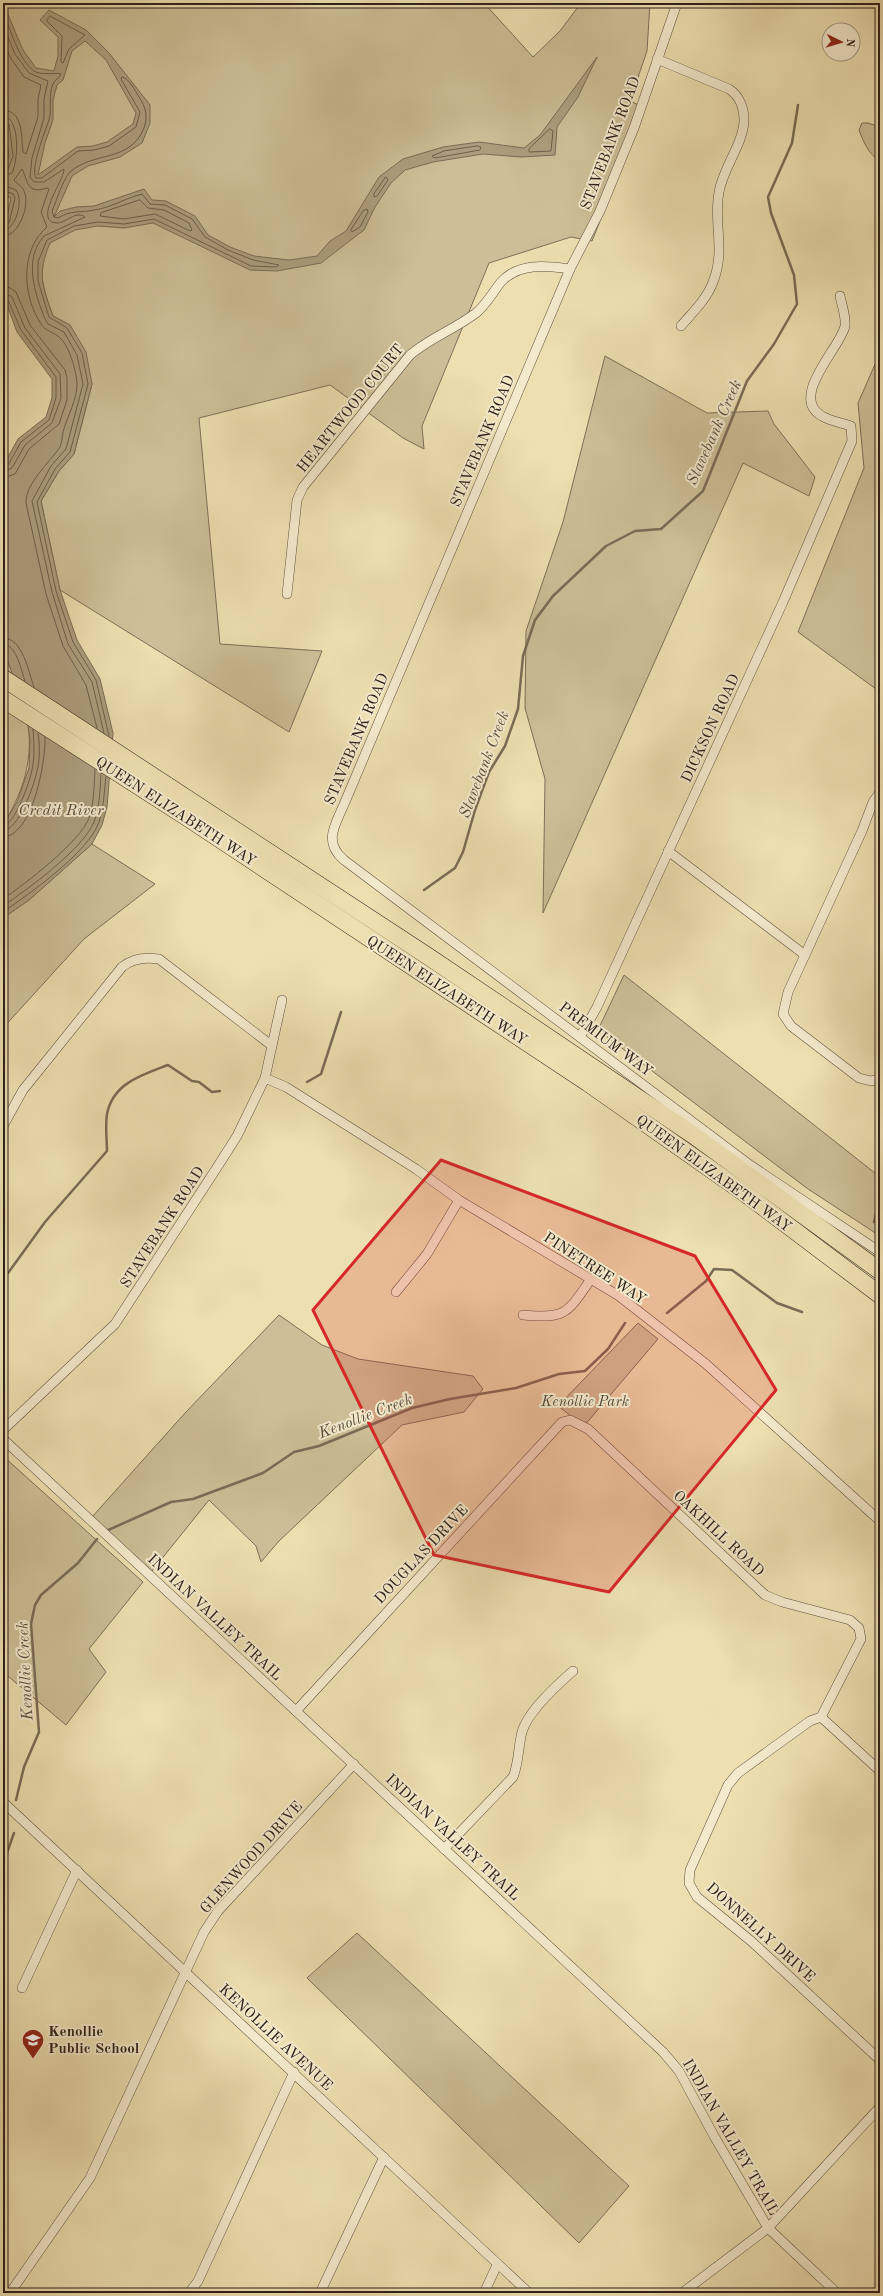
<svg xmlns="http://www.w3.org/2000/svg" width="883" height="2296" viewBox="0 0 883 2296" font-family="'Old Standard TT',serif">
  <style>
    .green { fill: #ccbf97; stroke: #7c7059 }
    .water { fill: #ac9e7d; stroke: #796c56; fill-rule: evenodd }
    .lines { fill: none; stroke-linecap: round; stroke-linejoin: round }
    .shore { stroke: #6c5f4c; stroke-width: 1 }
    .stream { stroke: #796c56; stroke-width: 2.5 }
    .minor-casing { stroke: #5d5040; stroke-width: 10 }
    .motorway-casing { stroke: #2d201b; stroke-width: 18 }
    .minor { stroke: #f3eacc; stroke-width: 9 }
    .motorway { stroke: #eddfb0; stroke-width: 17 }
    .marked { fill: #d62828; fill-opacity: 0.2; stroke: #d62828; stroke-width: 3; stroke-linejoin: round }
    .labels { text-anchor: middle; stroke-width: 4; stroke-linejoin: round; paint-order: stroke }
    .street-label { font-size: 15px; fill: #2d201b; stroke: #f3eacc }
    .park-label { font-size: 15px; font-style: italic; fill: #55483a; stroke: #f3eacc }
    .poi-label { font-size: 15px; font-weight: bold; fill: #2d201b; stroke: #f3eacc; text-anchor: start }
    .water-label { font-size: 16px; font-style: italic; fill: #594c3d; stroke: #f3eacc }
  </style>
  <rect width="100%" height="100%" fill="#eddfb0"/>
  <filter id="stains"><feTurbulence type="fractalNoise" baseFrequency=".005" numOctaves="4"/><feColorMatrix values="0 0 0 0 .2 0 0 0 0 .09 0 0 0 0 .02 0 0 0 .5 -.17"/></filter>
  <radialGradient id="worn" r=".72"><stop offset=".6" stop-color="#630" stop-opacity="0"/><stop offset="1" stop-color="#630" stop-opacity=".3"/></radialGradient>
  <g class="green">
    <path d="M3,3H484L533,57L560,31L581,3H650L647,51L630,101L645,108L592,241L571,237L489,263L422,426L424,449L403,438L330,385L199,418L220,644L322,651L289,732L60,590L41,501L59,471L74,454L92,384L70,325L53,316C46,296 37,274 45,253L3,260Z"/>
    <path d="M862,123H868L880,127V161C869,155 863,141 859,130Z"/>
    <polygon points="880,353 880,692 798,632 864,468 858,403"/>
    <polygon points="605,356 707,413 768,411 774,424 815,477 809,496 743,463 543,913 545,779 525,708 526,631 563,522"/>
    <path d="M3,649C34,714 42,762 3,825Z"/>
    <polygon points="92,844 155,884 84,939 3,1028 3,918 29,900"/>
    <polygon points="624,975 880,1177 880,1236 808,1189 598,1030"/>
    <polygon points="279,1315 322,1345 358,1359 473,1376 483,1389 464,1412 402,1425 279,1541 261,1562 256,1546 209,1500 152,1571 92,1517 185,1413"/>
    <polygon points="638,1323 658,1339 584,1426 558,1406"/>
    <polygon points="3,1456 143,1582 89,1649 106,1672 66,1725 3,1672"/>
    <polygon points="357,1933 629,2186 579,2243 307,1978"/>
  </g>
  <path class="water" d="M3,3L23,50L36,68L54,71L58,56V37L40,20L49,10L86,30L109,53L150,105V123L142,143L120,157L88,166L72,176L54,217L60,211L76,207L94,206L144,189L152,200L166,201L195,216L208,235L230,247L254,256L289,260L317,256L330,241L346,231L379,177L403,159L443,147L479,142L524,148L540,135L597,57L578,97L557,127L555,155L521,157L483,154L433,162L405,170L391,183L375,207L364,230L321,263L277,271L250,270L153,223L124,228L98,226L75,230L50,243C37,274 42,286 53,316L70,325L86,352L92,384L74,454L59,471L41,501L60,590L77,640L100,679L113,733L107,807L102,825L92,844L29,900L3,918V825L17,802L29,768L30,740L25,707L3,649V466L18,439L46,417L52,398V379L17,332L3,294V234L11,198L3,194V173L9,156L3,113ZM85,41L106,60L136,113L133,124L107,142L93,146L77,147L38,175L45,143L53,120V100L57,85L63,80L72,51Z"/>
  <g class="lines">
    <g class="shore">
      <path d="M3,12C10,28 19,61 34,71C41,76 57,72 61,74C59,79 55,79 53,84C48,95 52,109 49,120C45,132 30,168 36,178H42L78,151L94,150L109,146L136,127L140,112L121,79L122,77C129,78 135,91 139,97C146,107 148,117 144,128C130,163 93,151 70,172C63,179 56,202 52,211L54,217L58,218C70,210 81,213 94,210C110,208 126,198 142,194L150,204L165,205L192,219L205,237L228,250L253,260L279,265L276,267L251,266L154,219L124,224L98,222L74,226L47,240L38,262V281L49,317L67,328L82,353L88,384L70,452L55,469L37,502L56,591L73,642L96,680L109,736"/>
      <polygon points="50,16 85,35 69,49 63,63 61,62 62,36 47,21"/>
      <path d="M3,25L15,54L29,73L48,81L44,99V118L32,158L30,177L34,182H44L64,169C65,179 32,222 57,223C66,223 76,210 85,217L44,236C23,259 35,294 45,319L48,324L64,332L77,355L83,384L66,449L51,466L32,501L52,592L68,644L92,682L104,733"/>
      <path d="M3,40L10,57L24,77L41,85L38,99V117L26,154L23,152C21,137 24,111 3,110"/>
      <path d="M3,116C21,117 18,161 12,173L3,176"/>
      <polyline points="3,121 9,124 13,156 8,169 3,171"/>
      <polygon points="550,129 553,131 551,151 529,152 529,149"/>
      <polygon points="478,146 481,147 480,150 435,158 432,156 444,151"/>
      <polygon points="386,177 388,180 377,196 374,197 374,194"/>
      <path d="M3,185L16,190C24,200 16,230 3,230"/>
      <polyline points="3,190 13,194 15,198 9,223 3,225"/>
      <polygon points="140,200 148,208 164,210 189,223 192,230 190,231 155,214 124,219 100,216 101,213"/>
      <polygon points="364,210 367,209 368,212 360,227 352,232 351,230"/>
      <path d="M3,236C19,236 29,207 25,194C24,187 18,185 14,180L22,169C28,180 26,195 47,188L49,189L41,212L47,227C20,250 22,295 41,324C45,330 52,332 58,336C69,344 76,370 77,383C78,398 67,417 63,432C62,437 62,443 60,447C50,462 25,484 26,503L46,594L63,646L86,685L97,728"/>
      <polyline points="3,286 10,288 16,292 30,325 65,370 67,378 67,400 59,424 29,449 15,474 3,478"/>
      <polyline points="3,292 12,297 25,328 60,374 61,398 52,423 25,445 12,468 3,472"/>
      <polyline points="3,297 8,300 21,330 56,377 56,398 49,420 21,442 8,465 3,467"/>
      <path d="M3,638C23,638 28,671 34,687"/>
      <path d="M3,644C17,645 21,670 25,681"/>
      <path d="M3,826C15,825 30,781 32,770C35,757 34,742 33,729"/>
      <path d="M3,831C19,830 34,785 37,771C40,760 40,744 38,733"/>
      <path d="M3,837C33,836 46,760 45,737"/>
      <path d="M3,899C25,884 80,842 89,818C94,803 94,786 95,770"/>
      <path d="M3,906C28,889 83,849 94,822C100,807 100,789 101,773"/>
      <path d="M3,912C30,893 88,853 99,822C104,807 104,792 106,776"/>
    </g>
    <g class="stream">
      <polyline points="424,890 455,868 463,852 475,810 489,772 505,746 518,709 523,656 535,620 553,596 606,546 635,531 661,529 703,491 747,381 774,344 797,304 794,275 771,213 768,197 792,143 798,105"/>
      <polyline points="307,1082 321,1074 341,1012"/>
      <polyline points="874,1222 878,1205 880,1204"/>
      <path d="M3,1280L45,1222L107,1151C107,1140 105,1126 107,1114C113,1083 142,1075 168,1065L192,1081L199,1082L212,1092L220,1091"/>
      <polyline points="667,1313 706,1281 714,1269 732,1270 777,1303 802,1312"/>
      <polyline points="106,1531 171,1502 193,1499 263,1473 294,1452 319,1446 412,1408 450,1399 516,1388 559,1374 585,1371 608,1349 625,1323"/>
      <polyline points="16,1800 24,1767 39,1732 31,1624 35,1605 41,1595 78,1563 97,1539"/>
      <polyline points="3,1864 14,1833"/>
    </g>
    <g class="minor-casing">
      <g id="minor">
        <path d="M677,3L634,128L600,211L570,269L345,802C336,824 322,841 344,860L750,1165L880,1252"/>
        <path d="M657,59L729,89C740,96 744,109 744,121C743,144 723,168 719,192C713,224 726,250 713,282C707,299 692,313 681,326"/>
        <path d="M287,594L297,500L303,487L410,355C430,338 455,329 476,313C486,305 493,292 501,282C519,262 547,266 570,269"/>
        <polyline points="880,792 873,802 862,831 788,992 783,1014 791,1026 859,1078 871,1081 880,1079"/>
        <polyline points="668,851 805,955"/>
        <path d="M580,1037L597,1007L783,602L852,441L851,426C842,423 830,421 822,416C788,397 841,347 845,326C846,316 842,306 840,296"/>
        <polyline points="265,1078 286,1087 416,1169 459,1200 619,1296 706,1364 880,1521"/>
        <path d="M3,1126L23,1090L122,967C133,958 146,957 159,959L271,1045"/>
        <polyline points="396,1292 427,1254 459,1200"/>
        <path d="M523,1315C567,1319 567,1313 591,1279"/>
        <polyline points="3,1430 115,1324 216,1169 237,1136 265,1078 282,1000"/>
        <polyline points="3,1439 663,2052 679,2071 714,2136 768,2228 837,2293"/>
        <polyline points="296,1711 562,1422 570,1420 588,1429 765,1595 782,1602 850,1620 859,1628 861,1639 821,1717"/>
        <polyline points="880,1771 821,1717 810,1721 738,1773 728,1785 690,1870 689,1883 697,1897 751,1941 880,2060"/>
        <polyline points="3,1802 529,2293"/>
        <path d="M444,1849L513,1777C519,1763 518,1747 522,1732C528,1711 557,1685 573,1671"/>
        <polyline points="22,1988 77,1870"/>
        <polyline points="10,2293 90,2178 204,1932 218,1911 354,1764"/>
        <polyline points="189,2293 198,2281 294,2072"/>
        <polyline points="320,2293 384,2157"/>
        <polyline points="484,2293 497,2265"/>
        <polyline points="682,2293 768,2228 880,2107"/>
      </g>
    </g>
    <g class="motorway-casing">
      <g id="motorway">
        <polyline points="3,678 429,957 693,1135 880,1271"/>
        <polyline points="3,699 188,818 588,1083 746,1194 880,1295"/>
      </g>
    </g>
    <use href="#minor" class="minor"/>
    <use href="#motorway" class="motorway"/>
  </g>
  <path class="marked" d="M441,1160L695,1256L776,1390L609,1592L434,1555L313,1310Z"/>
  <defs>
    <g id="school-pin" transform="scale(1.15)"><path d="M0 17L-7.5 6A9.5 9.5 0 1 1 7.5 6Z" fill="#8f2418" stroke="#f3eacc"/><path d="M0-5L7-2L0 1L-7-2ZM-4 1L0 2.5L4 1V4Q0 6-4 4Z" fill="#fff"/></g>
  </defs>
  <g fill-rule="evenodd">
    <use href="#school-pin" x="33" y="2040"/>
  </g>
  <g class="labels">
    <g class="street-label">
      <text transform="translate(610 143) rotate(-69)" y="5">STAVEBANK ROAD</text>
      <text transform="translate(350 408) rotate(-51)" y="5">HEARTWOOD COURT</text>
      <text transform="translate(482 441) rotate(-67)" y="5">STAVEBANK ROAD</text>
      <text transform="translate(710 728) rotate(-65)" y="5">DICKSON ROAD</text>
      <text transform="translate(356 739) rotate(-67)" y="5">STAVEBANK ROAD</text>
      <text transform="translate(176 811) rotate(33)" y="5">QUEEN ELIZABETH WAY</text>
      <text transform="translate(447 990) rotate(33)" y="5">QUEEN ELIZABETH WAY</text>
      <text transform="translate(606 1039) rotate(37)" y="5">PREMIUM WAY</text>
      <text transform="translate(714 1173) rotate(36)" y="5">QUEEN ELIZABETH WAY</text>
      <text transform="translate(162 1227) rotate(-57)" y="5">STAVEBANK ROAD</text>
      <text transform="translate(595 1268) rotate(33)" y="5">PINETREE WAY</text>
      <text transform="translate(719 1533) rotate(43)" y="5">OAKHILL ROAD</text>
      <text transform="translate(421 1554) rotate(-47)" y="5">DOUGLAS DRIVE</text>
      <text transform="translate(215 1617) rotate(43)" y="5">INDIAN VALLEY TRAIL</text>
      <text transform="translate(453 1837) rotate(43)" y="5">INDIAN VALLEY TRAIL</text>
      <text transform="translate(251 1857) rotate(-48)" y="5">GLENWOOD DRIVE</text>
      <text transform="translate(761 1932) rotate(42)" y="5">DONNELLY DRIVE</text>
      <text transform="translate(276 2037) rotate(43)" y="5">KENOLLIE AVENUE</text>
      <text transform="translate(731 2137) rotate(60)" y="5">INDIAN VALLEY TRAIL</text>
    </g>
    <g class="park-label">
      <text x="585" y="1406">Kenollie Park</text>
    </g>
    <g class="poi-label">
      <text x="48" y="2036">Kenollie<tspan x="48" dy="17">Public School</tspan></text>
    </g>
    <g class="water-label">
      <text transform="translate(713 432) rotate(-66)" y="6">Stavebank Creek</text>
      <text transform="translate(483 764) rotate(-69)" y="6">Stavebank Creek</text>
      <text x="61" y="815">Credit River</text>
      <text transform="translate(365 1415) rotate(-21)" y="6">Kenollie Creek</text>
      <text transform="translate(24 1671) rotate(-93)" y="6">Kenollie Creek</text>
    </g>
  </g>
  <rect width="883" height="2296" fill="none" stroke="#eddfb0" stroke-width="16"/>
  <rect x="4" y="4" width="875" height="2288" fill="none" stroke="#2d201b" stroke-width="2"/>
  <rect x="8" y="8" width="867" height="2280" fill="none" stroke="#2d201b"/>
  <g transform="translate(841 42) rotate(95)"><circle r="19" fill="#f3eacc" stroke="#a49985"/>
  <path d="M0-3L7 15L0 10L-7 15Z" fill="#8f2418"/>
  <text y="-6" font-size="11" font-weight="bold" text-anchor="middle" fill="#2d201b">N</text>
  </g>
  <rect width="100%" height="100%" filter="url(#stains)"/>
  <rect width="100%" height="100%" fill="url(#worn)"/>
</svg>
